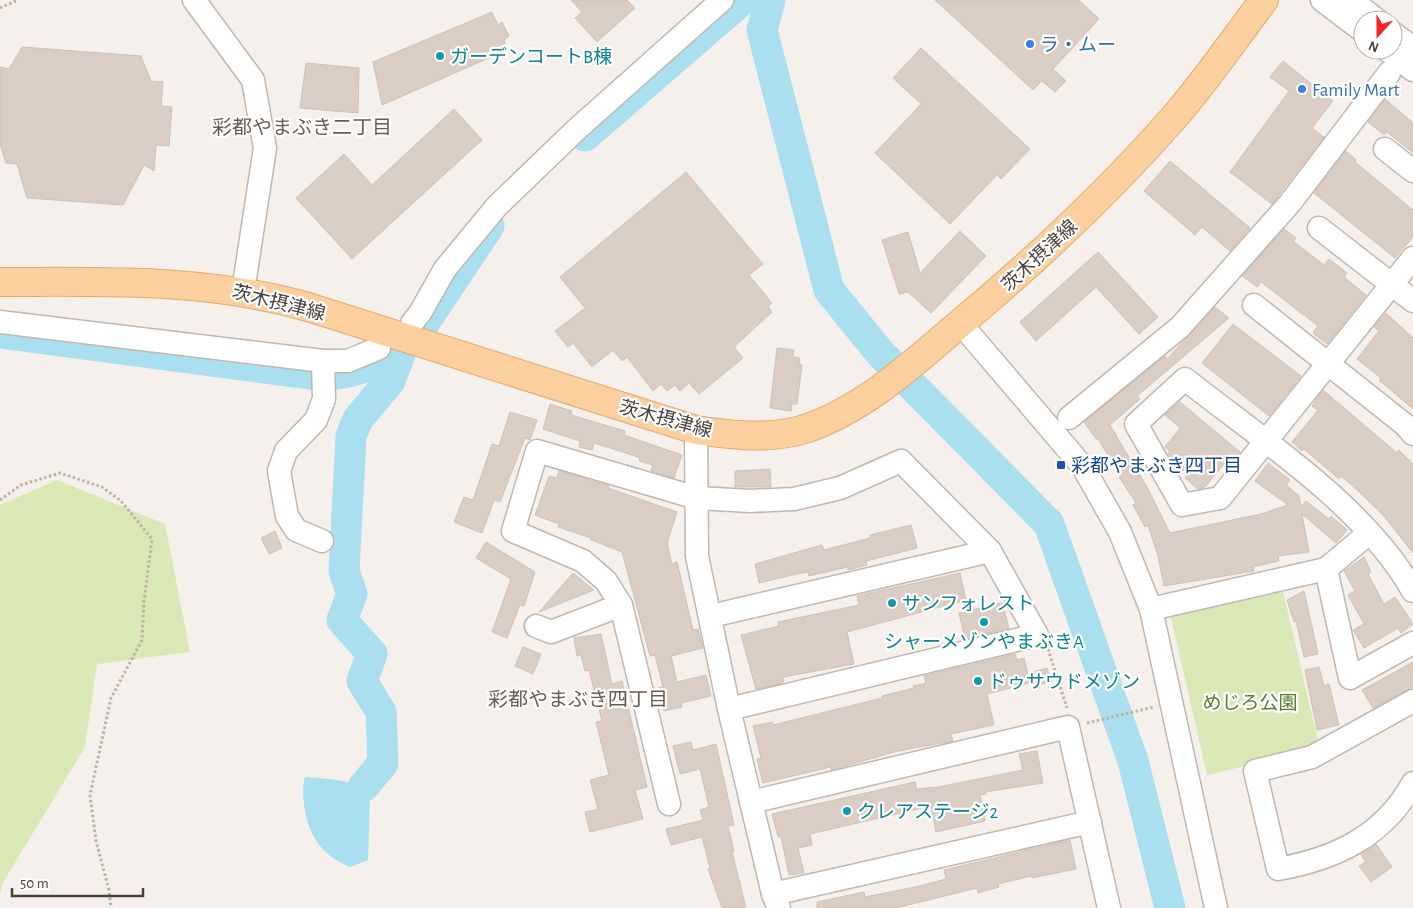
<svg xmlns="http://www.w3.org/2000/svg" width="1413" height="908" viewBox="0 0 1413 908" font-family="'Alegreya Sans','Noto Sans JP',sans-serif">
  <style>
    .green { fill: #dae8b6 }
    .water { fill: #aadfef }
    .lines { fill: none; stroke-linecap: round; stroke-linejoin: round }
    .river { stroke: #aadfef; stroke-width: 31 }
    .building { fill: #dacdc4; stroke: #d1c1b4 }
    .minor-casing { stroke: #c1b7ae; stroke-width: 25 }
    .major-casing { stroke: #e1aa6d; stroke-width: 30 }
    .path { stroke: #c2b09f; stroke-width: 3; stroke-dasharray: 2.5 2.5; stroke-linecap: butt }
    .minor { stroke: #fff; stroke-width: 22 }
    .major { stroke: #fbd09e; stroke-width: 28 }
    .shop-dot { fill: #3f7fe0; stroke: #fff; stroke-width: 2 }
    .culture-dot { fill: #0f9aa8; stroke: #fff; stroke-width: 2 }
    .transit-dot { fill: #1a4fb4; stroke: #fff; stroke-width: 2 }
    .labels { text-anchor: middle; stroke-width: 4.5; stroke-linejoin: round; paint-order: stroke }
    .shop-label { font-size: 19px; fill: #366cbe; stroke: #fff; text-anchor: start }
    .culture-label { font-size: 19px; fill: #0d838f; stroke: #fff; text-anchor: start }
    .street-label { font-size: 19px; fill: #494039; stroke: #fff }
    .transit-label { font-size: 19px; fill: #164399; stroke: #fff; text-anchor: start }
    .park-label { font-size: 19px; fill: #587b2d; stroke: #fff }
    .neighbourhood-label { font-size: 20px; fill: #6c5c50; stroke: #fff }
  </style>
  <rect width="100%" height="100%" fill="#f5f0eb"/>
  <g class="green">
    <polygon points="57,480 165,524 190,652 97,664 85,747 2,884 0,895 0,505"/>
    <polygon points="1282,587 1319,745 1309,751 1207,775 1170,613"/>
  </g>
  <path class="water" d="M305,777C327,779 355,778 370,796L368,860L350,867C322,856 307,834 304,804C303,795 302,787 305,777Z"/>
  <g class="lines">
    <g class="river">
      <polyline points="770,0 762,30 829,290 881,354 1049,524 1133,761 1170,908"/>
      <polyline points="585,136 742,0"/>
      <polyline points="423,325 489,226"/>
      <path d="M7,334L317,375C347,376 373,365 400,354"/>
      <polyline points="363,787 383,763 381,712 362,681 372,654 342,620 352,594 344,571 351,436 358,419 390,381 400,354"/>
    </g>
  </g>
  <g class="building">
    <polygon points="571,0 627,0 635,8 597,42 575,18 582,12"/>
    <polygon points="935,0 1079,0 1099,19 1053,69 1066,81 1055,92 1042,81 1033,90"/>
    <polygon points="492,12 498,25 502,22 509,36 504,40 507,50 382,105 373,62"/>
    <polygon points="22,47 141,56 151,81 163,82 161,106 172,107 169,146 156,145 154,171 144,165 123,205 27,198 17,164 6,163 0,144 0,67 9,69"/>
    <polygon points="921,48 1030,149 1001,179 997,175 950,224 875,153 921,104 893,78"/>
    <polygon points="1283,61 1333,101 1312,128 1324,137 1272,204 1230,172 1289,91 1270,77"/>
    <polygon points="306,63 359,68 358,113 300,108"/>
    <polygon points="1385,99 1413,123 1413,153 1387,132 1384,135 1368,122"/>
    <polygon points="454,109 482,140 352,259 296,198 344,154 372,185"/>
    <polygon points="1346,151 1356,160 1355,162 1413,210 1413,237 1395,258 1314,193"/>
    <polygon points="1170,161 1250,228 1230,251 1202,227 1195,235 1144,191"/>
    <polygon points="686,172 763,264 749,275 772,303 768,306 772,312 734,347 743,358 699,394 689,383 680,391 675,385 667,391 661,384 653,391 627,357 622,361 613,350 592,367 573,343 568,347 555,331 585,308 560,277"/>
    <polygon points="1284,229 1296,238 1293,241 1324,265 1329,259 1347,273 1344,277 1366,295 1327,344 1313,333 1318,326 1261,282 1257,287 1242,276"/>
    <polygon points="960,231 986,256 931,313 908,292 899,294 882,240 908,232 920,273"/>
    <polygon points="1098,252 1158,317 1139,334 1096,287 1036,341 1020,322"/>
    <polygon points="1215,307 1229,318 1137,396 1140,399 1110,425 1148,489 1170,533 1261,514 1288,505 1255,481 1268,463 1290,480 1286,485 1299,496 1301,507 1306,501 1329,519 1331,516 1347,530 1336,543 1302,514 1309,552 1278,556 1279,561 1253,567 1254,571 1164,586 1158,556 1148,525 1145,527 1133,505 1136,503 1119,477 1121,476 1098,439 1097,440 1084,422 1165,356 1167,359"/>
    <polygon points="1386,313 1413,338 1413,409 1379,380 1381,378 1357,359 1379,331 1374,327"/>
    <polygon points="1233,324 1301,376 1269,416 1202,363"/>
    <polygon points="777,348 794,350 793,357 800,358 799,364 802,365 797,404 792,404 791,411 770,408"/>
    <polygon points="1323,390 1397,453 1399,450 1413,464 1413,553 1383,515 1355,488 1341,476 1339,479 1304,449 1302,451 1292,442 1318,410 1312,406"/>
    <polygon points="1180,402 1240,452 1228,467 1224,464 1205,487 1198,489 1185,478 1188,474 1173,462 1168,454 1170,451 1165,447 1180,428 1165,415"/>
    <polygon points="550,404 572,411 571,415 625,431 624,435 682,455 674,478 651,471 653,465 639,461 640,458 626,453 594,443 592,450 579,447 580,441 543,429"/>
    <polygon points="510,412 537,420 530,440 525,438 500,502 494,500 482,533 454,522 464,497 473,500 492,444 499,446"/>
    <polygon points="770,469 771,487 735,487 735,471"/>
    <polygon points="559,471 609,486 608,488 677,512 667,543 672,564 677,562 693,630 698,629 703,648 671,656 677,682 706,675 711,696 681,703 682,707 664,711 658,688 663,687 655,655 650,656 622,552 591,540 591,538 558,527 559,524 535,515 549,476 557,478"/>
    <polygon points="911,525 917,548 866,561 867,565 848,570 848,567 809,576 808,572 801,573 759,583 755,564 822,545 824,550 870,538 870,535"/>
    <polygon points="275,531 282,548 269,554 261,538"/>
    <polygon points="486,542 535,572 524,606 520,605 507,638 492,632 511,579 476,558"/>
    <polygon points="1364,557 1371,572 1368,574 1384,604 1395,597 1413,624 1401,633 1398,628 1364,648 1353,630 1364,624 1348,595 1355,591 1344,571"/>
    <polygon points="573,573 594,590 539,612"/>
    <polygon points="960,573 966,600 847,632 854,664 783,677 784,681 779,684 756,689 741,635 779,626 778,622 859,605 857,596"/>
    <polygon points="1304,591 1318,654 1304,657 1296,621 1294,622 1287,600"/>
    <polygon points="1002,603 1009,628 965,639 959,613"/>
    <polygon points="601,634 612,684 622,681 647,787 635,790 643,819 590,832 585,812 598,809 590,780 609,775 596,722 602,721 589,670 585,671 581,655 577,656 574,638"/>
    <polygon points="523,647 541,654 533,674 515,666"/>
    <polygon points="1015,654 1017,660 1024,658 1030,683 987,694 994,725 951,734 953,741 898,751 831,770 831,767 763,783 757,759 761,758 753,726 772,722 773,725 882,698 882,696 914,688 913,686 926,683 924,676"/>
    <polygon points="1413,662 1413,687 1373,708 1362,690"/>
    <polygon points="1319,667 1324,686 1329,684 1339,725 1317,730 1305,670"/>
    <polygon points="1047,668 1051,682 1033,686 1030,673"/>
    <polygon points="691,742 693,750 716,744 734,825 728,826 734,851 732,851 746,908 722,908 708,869 710,868 702,837 671,845 666,829 703,820 700,810 709,807 700,769 680,774 673,746"/>
    <polygon points="1037,751 1043,783 985,792 986,794 980,795 985,821 936,832 931,806 810,834 812,845 798,848 804,873 789,875 781,837 778,837 772,814 915,782 917,789 938,787 1023,770 1019,754"/>
    <polygon points="1070,840 1076,869 1032,878 1031,876 998,884 999,887 978,893 977,888 896,908 817,908 817,902 864,892 865,897 915,887 946,879 944,870"/>
    <polygon points="1376,844 1392,867 1371,882 1359,866 1366,862 1361,855"/>
  </g>
  <g class="lines">
    <g class="minor-casing">
      <g id="minor">
        <polyline points="194,0 253,80 265,148 243,291"/>
        <polyline points="1322,0 1363,31"/>
        <polyline points="1351,0 1377,20"/>
        <polyline points="1393,33 1413,48"/>
        <polyline points="1387,50 1413,70"/>
        <polyline points="1385,149 1413,171"/>
        <polyline points="1319,228 1413,301"/>
        <path d="M1413,258L1220,498L1182,505L1136,424L1185,379C1261,439 1365,506 1413,591"/>
        <polyline points="1254,305 1404,424 1413,434"/>
        <polyline points="0,322 323,361 348,361 379,348"/>
        <polyline points="412,323 420,313 445,269 497,206 577,129 722,0"/>
        <polyline points="961,324 1083,467 1120,532 1151,609 1216,908"/>
        <polyline points="1069,418 1180,327 1290,203 1389,73"/>
        <polyline points="696,430 697,556 729,709 773,894 779,908"/>
        <polyline points="322,541 296,530 287,516 279,471 286,451 316,420 324,399 323,361"/>
        <polyline points="1326,569 1350,678 1413,643"/>
        <polyline points="1151,609 1326,569 1369,533"/>
        <polyline points="711,616 990,551"/>
        <polyline points="536,626 551,632 621,605"/>
        <path d="M1413,701L1312,757L1255,771L1278,869C1335,859 1384,836 1413,783"/>
        <polyline points="751,802 1068,727 1109,908"/>
        <polyline points="669,804 621,605 606,581 583,561 513,531 537,451 697,498 750,501 794,499 840,488 901,461 990,551 1037,635 729,709"/>
        <polyline points="773,894 1090,822"/>
      </g>
    </g>
    <g class="major-casing">
      <path id="major" d="M0,282C105,282 206,278 308,307L696,430C732,435 769,440 805,429C861,410 907,369 951,331C1032,264 1108,193 1177,114C1208,78 1235,38 1264,0"/>
    </g>
    <g class="path">
      <polyline points="0,8 18,0"/>
      <polyline points="0,500 21,485 60,473 102,487 121,501 152,539 144,601 142,640 111,698 90,795 96,841 109,890 111,908"/>
      <polyline points="1048,649 1067,708"/>
      <polyline points="1087,723 1154,707"/>
    </g>
    <use href="#minor" class="minor"/>
    <use href="#major" class="major"/>
  </g>
  <g class="shop-dot">
    <circle cx="1030" cy="44" r="5"/>
    <circle cx="1302" cy="89" r="5"/>
  </g>
  <g class="culture-dot">
    <circle cx="440" cy="56" r="5"/>
    <circle cx="892" cy="603" r="5"/>
    <circle cx="984" cy="622" r="5"/>
    <circle cx="978" cy="681" r="5"/>
    <circle cx="847" cy="811" r="5"/>
  </g>
  <rect class="transit-dot" x="1056" y="460" width="10" height="10" rx="2.5"/>
  <g class="labels">
    <g class="shop-label">
      <text x="1040" y="51">ラ・ムー</text>
      <text x="1312" y="96">Family Mart</text>
    </g>
    <g class="culture-label">
      <text x="450" y="63">ガーデンコートB棟</text>
      <text x="902" y="610">サンフォレスト</text>
      <text x="984" y="648" text-anchor="middle">シャーメゾンやまぶきA</text>
      <text x="988" y="688">ドゥサウドメゾン</text>
      <text x="857" y="818">クレアステージ2</text>
    </g>
    <g class="street-label">
      <text transform="translate(1039 255) rotate(-43)" y="7">茨木摂津線</text>
      <text transform="translate(279 302) rotate(14)" y="7">茨木摂津線</text>
      <text transform="translate(666 418) rotate(15)" y="7">茨木摂津線</text>
    </g>
    <g class="transit-label">
      <text x="1071" y="472">彩都やまぶき四丁目</text>
    </g>
    <g class="park-label">
      <text x="1250" y="709">めじろ公園</text>
    </g>
    <g class="neighbourhood-label">
      <text x="302" y="134">彩都やまぶき二丁目</text>
      <text x="578" y="706">彩都やまぶき四丁目</text>
    </g>
  </g>
  <g transform="translate(1378 35) rotate(201)"><circle r="24" fill="#ffffff" stroke="#b6b3b0"/>
  <path d="M0-4L9 19L0 12L-9 19Z" fill="#f42429"/>
  <text y="-8" font-size="14" font-weight="bold" text-anchor="middle" fill="#494039">N</text>
  </g>
  <path d="M12 888v8h131v-8" fill="none" stroke="#494039" stroke-width="2.5"/>
  <text x="20" y="888" font-size="15" fill="#494039" stroke="#ffffff" stroke-width="4" paint-order="stroke">50 m</text>
</svg>
